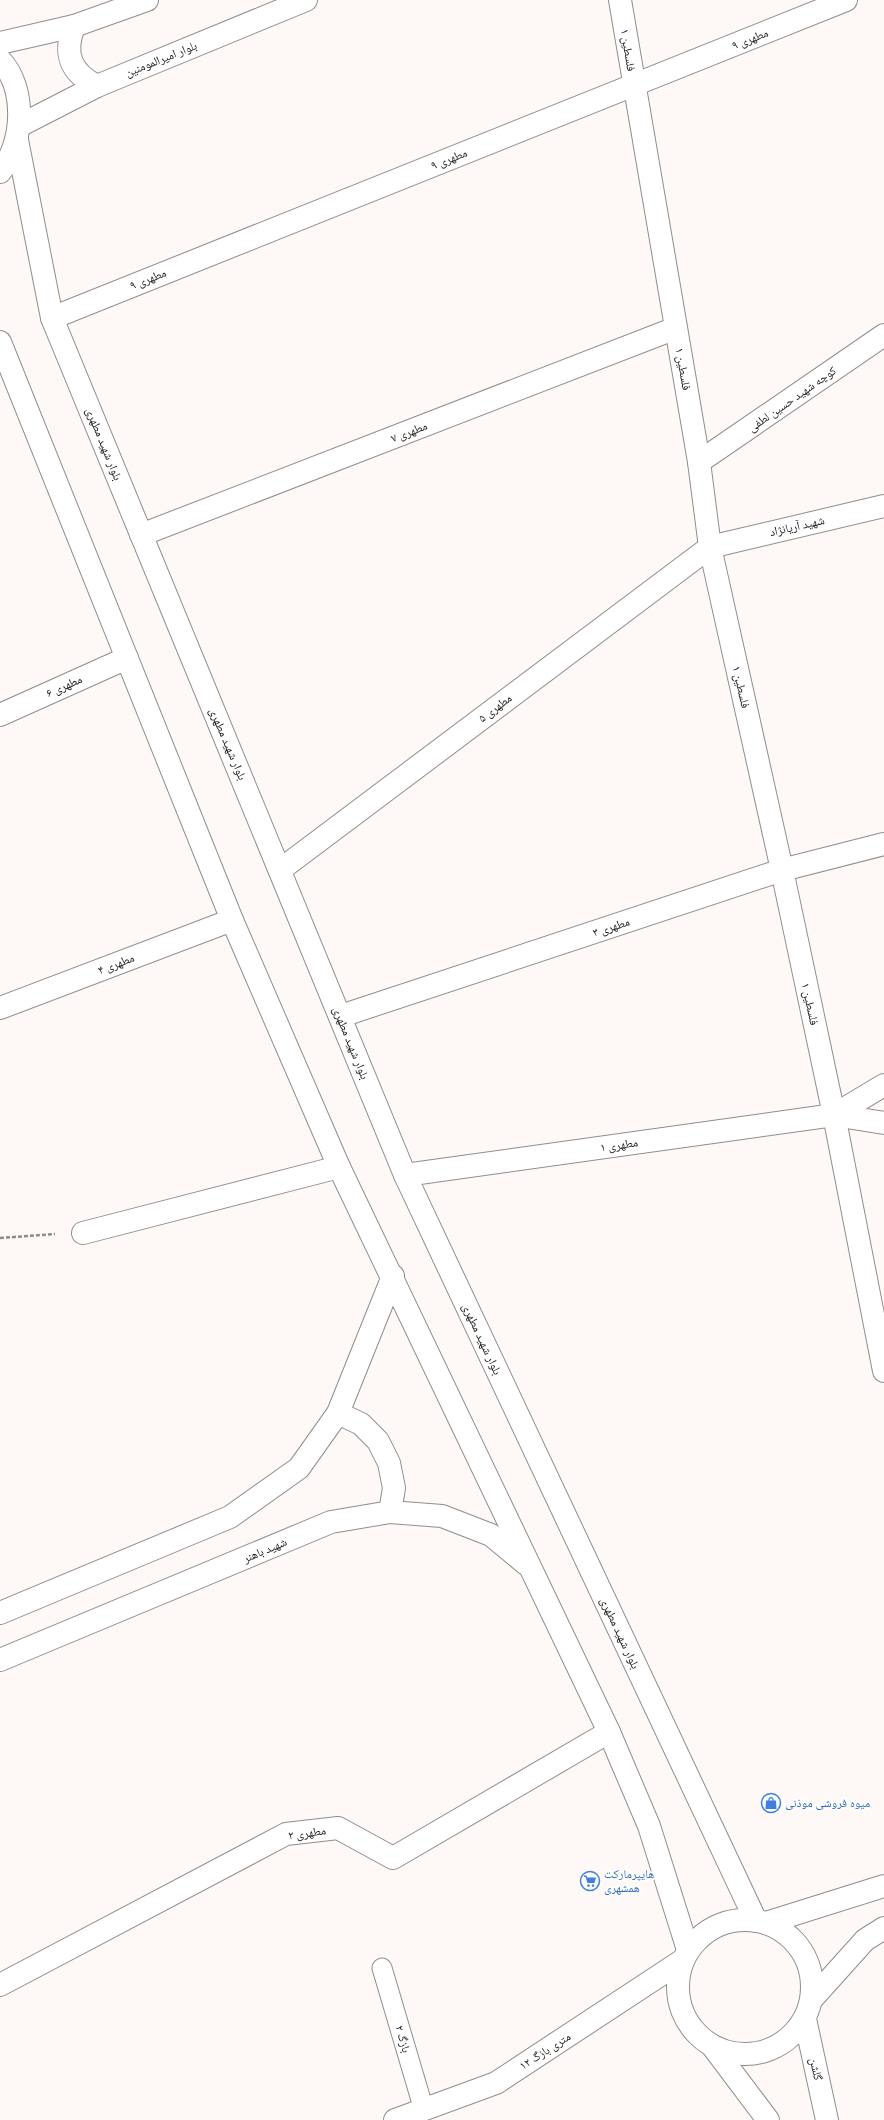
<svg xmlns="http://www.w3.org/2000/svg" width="884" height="2120" viewBox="0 0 884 2120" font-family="'Fira Sans Condensed','Noto Naskh Arabic',sans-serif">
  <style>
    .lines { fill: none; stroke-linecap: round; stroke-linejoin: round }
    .lane-casing { stroke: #918d8b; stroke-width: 21 }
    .street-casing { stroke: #918d8b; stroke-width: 24 }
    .secondary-casing { stroke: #918d8b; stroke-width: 24 }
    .path { stroke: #8e8b89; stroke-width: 2.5; stroke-dasharray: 4 2; stroke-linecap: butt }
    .lane { stroke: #fff; stroke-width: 19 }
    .street { stroke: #fff; stroke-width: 22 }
    .secondary { stroke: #fff; stroke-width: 22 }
    .labels { text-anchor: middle; stroke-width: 3.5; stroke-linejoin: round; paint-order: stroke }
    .street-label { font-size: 12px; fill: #1d1b1a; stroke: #fff }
    .shop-label { font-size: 12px; fill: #366cbe; stroke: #fff; text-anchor: start }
  </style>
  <rect width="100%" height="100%" fill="#fef9f7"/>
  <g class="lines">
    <g class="lane-casing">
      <polyline id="lane" points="382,1968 424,2110"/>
    </g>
    <g class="street-casing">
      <g id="street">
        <polyline points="620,0 699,462 710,547 782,870 834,1115 884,1371"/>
        <polyline points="52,318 846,0"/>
        <polyline points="699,462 884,335"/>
        <polyline points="141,535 676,328"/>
        <polyline points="0,715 127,658"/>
        <polyline points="280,870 710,547 884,506"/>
        <polyline points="0,1008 232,920"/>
        <polyline points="341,1016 782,870 884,844"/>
        <polyline points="834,1115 884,1085"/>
        <polyline points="405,1175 834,1115 884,1123"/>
        <polyline points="83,1233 339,1167"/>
        <polyline points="0,1985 286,1834 338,1828 393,1858 609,1732"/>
        <polyline points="395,2120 496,2083 683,1960"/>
      </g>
    </g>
    <g class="secondary-casing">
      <g id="secondary">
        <path d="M74,26C63,54 71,73 97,86"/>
        <polyline points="0,43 74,26 147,0"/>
        <path d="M0,60C27,88 24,144 0,172"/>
        <polyline points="19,126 97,86 306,0"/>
        <polyline points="17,140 52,318 405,1175 756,1921"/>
        <polyline points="0,342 232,920 339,1167 609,1732 649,1826 688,1950"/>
        <polyline points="338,1413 361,1424 378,1441 389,1463 394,1488 390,1512"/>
        <polyline points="0,1613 230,1517 299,1468 338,1413 393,1276"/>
        <polyline points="0,1660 331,1522 390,1512 442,1516 491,1535 526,1564"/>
        <circle cx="745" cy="1987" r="67"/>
        <polyline points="766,1923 884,1886"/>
        <polyline points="812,1999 865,1940 884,1928"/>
        <polyline points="805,2019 827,2120"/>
        <polyline points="713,2047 768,2120"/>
      </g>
    </g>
    <polyline class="path" points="0,1238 55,1234"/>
    <use href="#lane" class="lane"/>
    <use href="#street" class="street"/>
    <use href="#secondary" class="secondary"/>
  </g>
  <defs>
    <g id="shop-ring" transform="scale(1)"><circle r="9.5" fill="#fff" stroke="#3f7fe0" stroke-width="1.5"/><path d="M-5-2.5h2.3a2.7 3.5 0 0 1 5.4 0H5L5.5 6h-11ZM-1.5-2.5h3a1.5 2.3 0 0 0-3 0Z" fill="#3f7fe0"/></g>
    <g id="supermarket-ring" transform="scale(1)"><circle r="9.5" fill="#fff" stroke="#3f7fe0" stroke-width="1.5"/><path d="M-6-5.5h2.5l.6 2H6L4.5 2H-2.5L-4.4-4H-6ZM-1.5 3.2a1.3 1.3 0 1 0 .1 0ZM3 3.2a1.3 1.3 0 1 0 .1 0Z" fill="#3f7fe0"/></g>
  </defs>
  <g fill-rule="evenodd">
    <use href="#shop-ring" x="771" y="1803"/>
    <use href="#supermarket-ring" x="590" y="1881"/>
  </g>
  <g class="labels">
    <g class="street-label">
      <text transform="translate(750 39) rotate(-22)" y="4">مطهری ۹</text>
      <text transform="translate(628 50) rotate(81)" y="4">فلسطین ۱</text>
      <text transform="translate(161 59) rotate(-22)" y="4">بلوار امیرالمومنین</text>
      <text transform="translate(449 159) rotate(-22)" y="4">مطهری ۹</text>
      <text transform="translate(148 279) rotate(-22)" y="4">مطهری ۹</text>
      <text transform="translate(683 369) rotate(80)" y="4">فلسطین ۱</text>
      <text transform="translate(792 399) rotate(-35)" y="4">کوچه شهید حسین لطفی</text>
      <text transform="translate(409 432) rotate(-21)" y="4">مطهری ۷</text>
      <text transform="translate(104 444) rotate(68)" y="4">بلوار شهید مطهری</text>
      <text transform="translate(797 526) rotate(-13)" y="4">شهید آریانژاد</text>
      <text transform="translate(64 686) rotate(-24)" y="4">مطهری ۶</text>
      <text transform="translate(741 687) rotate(77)" y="4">فلسطین ۱</text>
      <text transform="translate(495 708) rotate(-37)" y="4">مطهری ۵</text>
      <text transform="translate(228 744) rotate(67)" y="4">بلوار شهید مطهری</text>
      <text transform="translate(611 927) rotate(-18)" y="4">مطهری ۳</text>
      <text transform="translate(116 964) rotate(-21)" y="4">مطهری ۴</text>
      <text transform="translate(810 1004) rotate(78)" y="4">فلسطین ۱</text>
      <text transform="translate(351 1043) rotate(68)" y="4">بلوار شهید مطهری</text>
      <text transform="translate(619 1145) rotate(-8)" y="4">مطهری ۱</text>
      <text transform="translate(482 1339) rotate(65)" y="4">بلوار شهید مطهری</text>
      <text transform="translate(265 1550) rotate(-23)" y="4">شهید باهنر</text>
      <text transform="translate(620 1633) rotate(65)" y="4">بلوار شهید مطهری</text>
      <text transform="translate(307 1833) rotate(-8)" y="4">مطهری ۲</text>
      <text transform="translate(403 2039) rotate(74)" y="4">بازگ ۲</text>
      <text transform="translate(545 2051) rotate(-33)" y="4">۱۲ متری بازگ</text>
      <text transform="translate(816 2069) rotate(77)" y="4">گلشن</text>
    </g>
    <g class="shop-label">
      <text x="785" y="1807">میوه فروشی موذنی</text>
      <text x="604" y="1878">هايپرماركت<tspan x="604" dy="14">همشهری</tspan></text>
    </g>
  </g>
</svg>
